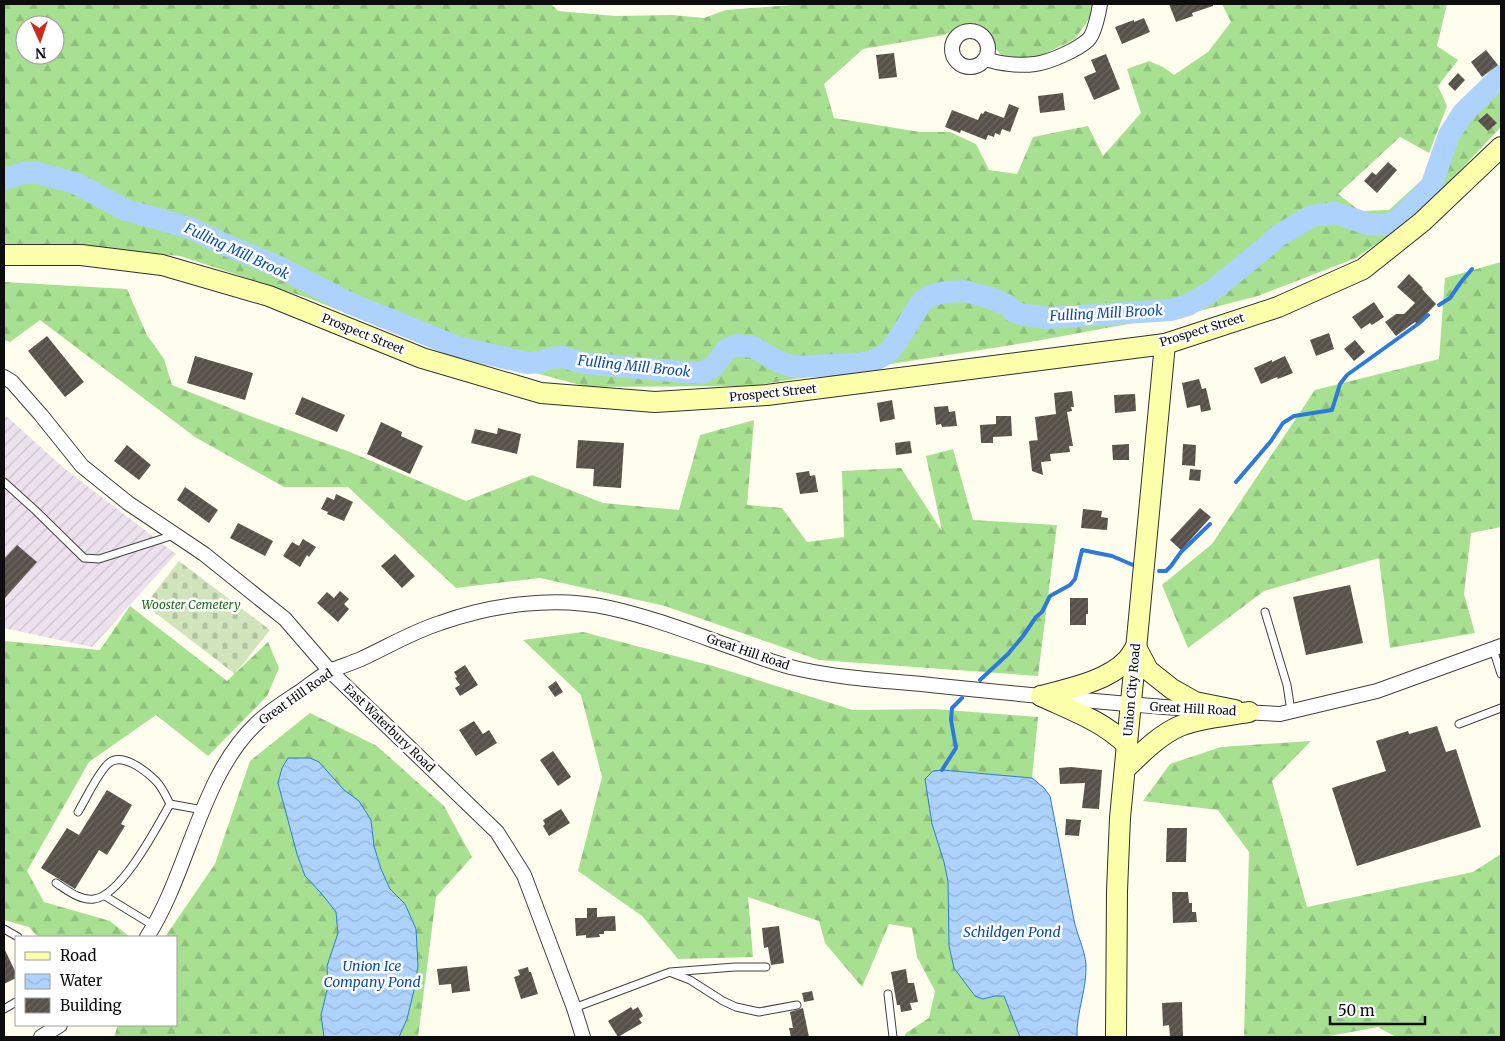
<svg xmlns="http://www.w3.org/2000/svg" width="1505" height="1041" viewBox="0 0 1505 1041" font-family="Merriweather,serif">
  <style>
    .industrial { fill: url(#industrial-furrows) }
    .forest { fill: url(#forest-firs); fill-rule: evenodd }
    .cemetery { fill: url(#cemetery-stones) }
    .water { fill: url(#water-waves); stroke: #2d7ada }
    .lines { fill: none; stroke-linecap: round; stroke-linejoin: round }
    .stream { stroke: #2d7ada; stroke-width: 4 }
    .river { stroke: #add2fc; stroke-width: 22 }
    .building { fill: url(#building-hatch) }
    .service-casing { stroke: #404040; stroke-width: 9 }
    .minor-casing { stroke: #404040; stroke-width: 16 }
    .secondary-casing { stroke: #2f2f2f; stroke-width: 22 }
    .service { stroke: #fff; stroke-width: 7 }
    .minor { stroke: #fff; stroke-width: 14 }
    .secondary { stroke: #fbffa9; stroke-width: 20 }
    .labels { text-anchor: middle; stroke-width: 5; stroke-linejoin: round; paint-order: stroke }
    .street-label { font-size: 12px; fill: #0d0d0d; stroke: #fff }
    .park-label { font-size: 12px; font-style: italic; fill: #1c6c17; stroke: #fff }
    .water-label { font-size: 14px; font-style: italic; fill: #0a4cac; stroke: #fff }
  </style>
  <defs>
    <pattern id="industrial-furrows" width="10" height="10" patternUnits="userSpaceOnUse" patternTransform="scale(1.25)"><rect width="10" height="10" fill="#ede1ed"/><path d="M-1 1l2-2M0 10L10 0M9 11l2-2" fill="none" stroke="#cac0ca"/></pattern>
    <pattern id="forest-firs" width="22" height="20" patternUnits="userSpaceOnUse" patternTransform="scale(1.25)"><rect width="22" height="20" fill="#a8e091"/><path d="M5 1l3.5 6h-7zM16 11l3.5 6h-7z" fill="#8fbf7c"/></pattern>
    <pattern id="cemetery-stones" width="16" height="16" patternUnits="userSpaceOnUse" patternTransform="scale(1.25)"><rect width="16" height="16" fill="#d1e4bc"/><path d="M2 7V4a2 2 0 0 1 4 0v3zM10 15v-3a2 2 0 0 1 4 0v3z" fill="#b2c2a0"/></pattern>
    <pattern id="water-waves" width="16" height="10" patternUnits="userSpaceOnUse" patternTransform="scale(1.25)"><rect width="16" height="10" fill="#add2fc"/><path d="M0 5q4-4 8 0t8 0" fill="none" stroke="#94b3d7"/></pattern>
    <pattern id="building-hatch" width="6" height="6" patternUnits="userSpaceOnUse" patternTransform="scale(1.25)"><rect width="6" height="6" fill="#575149"/><path d="M-1 1l2-2M0 6l6-6M5 7l2-2" fill="none" stroke="#6a655f"/></pattern>
  </defs>
  <rect width="100%" height="100%" fill="#fffeee"/>
  <polygon class="industrial" points="4,414 65,469 176,554 92,647 4,628"/>
  <g class="forest">
    <path d="M4,4H551L558,11L616,16L672,15L704,18L726,10L808,4H1093V13L1075,39L1032,60L1001,55L974,23L944,35L863,49L824,84L834,118L920,132H950L976,144L989,170L1017,174L1033,137L1088,126L1103,156L1141,113L1127,69L1149,61L1163,67L1174,75L1208,52L1231,22L1222,4H1447L1437,46L1458,60L1438,86L1447,106L1429,153L1400,137L1338,194L1360,211L1389,210L1425,177L1470,99L1481,85L1501,70V127L1417,216L1356,258L1258,296L1199,311L1030,342L751,386L588,387L415,341L311,299L180,256L39,245L4,248ZM25,25H55V55H25Z"/>
    <polygon points="1501,262 1501,527 1471,533 1464,594 1475,633 1390,648 1379,558 1264,591 1188,648 1162,585 1212,544 1315,390 1439,359 1445,278"/>
    <polygon points="4,282 127,289 147,335 164,359 172,385 250,416 350,452 466,501 532,475 603,503 679,510 700,435 754,420 747,505 782,508 807,542 844,537 842,471 901,468 942,531 926,456 953,449 973,520 1057,525 1038,676 819,660 665,606 540,578 456,588 348,487 284,487 195,437 40,320 10,342 4,340"/>
    <polygon points="130,606 227,681 268,642 279,668 267,696 208,756 156,715 89,762 27,871 44,902 110,921 130,937 38,937 29,927 4,920 4,641 100,650"/>
    <polygon points="583,632 713,666 853,710 934,709 1038,717 1032,778 942,770 933,771 944,862 948,882 949,946 954,967 975,996 983,999 995,996 1004,996 1020,1037 904,1037 906,1033 929,1018 935,991 917,957 912,928 889,924 862,987 825,943 819,921 748,897 753,957 678,959 642,916 578,871 602,777 581,695 523,640"/>
    <polygon points="310,713 377,746 444,806 472,857 436,897 418,1037 114,1037 118,1025 176,1025 176,937 165,937 215,864 250,761"/>
    <polygon points="1311,741 1272,781 1307,907 1473,872 1501,854 1501,1037 1396,1037 1378,1027 1325,1037 1244,1037 1249,852 1218,810 1143,801 1170,764 1221,747"/>
  </g>
  <polygon class="cemetery" points="179,561 270,630 235,674 145,605"/>
  <g class="water">
    <polygon points="288,758 310,758 319,762 344,790 359,801 371,820 374,846 381,869 390,889 405,904 416,929 418,966 415,986 407,1019 399,1037 324,1037 321,1015 328,986 327,966 338,933 336,912 321,893 305,876 297,854 278,783 282,768"/>
    <path d="M942,770L1032,778L1044,788L1050,796C1058,837 1066,879 1074,920C1077,935 1085,950 1086,965C1087,989 1076,1013 1077,1037H1020L1004,996H995L983,999L975,996L954,968L949,946L948,882L944,862L932,824L925,779L933,771Z"/>
  </g>
  <g class="lines">
    <g class="stream">
      <polyline points="1439,305 1450,298 1461,282 1472,269"/>
      <polyline points="1236,482 1271,441 1283,423 1294,416 1332,410 1340,384 1347,375 1418,324 1428,315"/>
      <polyline points="1159,571 1166,571 1171,566 1181,552 1210,524"/>
      <polyline points="980,680 1008,654 1023,636 1036,617 1042,612 1050,596 1070,585 1075,579 1082,550 1112,556 1133,565"/>
      <polyline points="942,770 956,748 951,720 952,708 962,698"/>
    </g>
    <polyline class="river" points="4,179 24,173 38,173 75,183 126,210 190,228 221,243 279,267 349,303 457,347 527,363 540,362 551,358 563,357 583,363 683,372 702,373 714,366 727,349 737,345 753,347 779,362 795,367 855,364 873,361 886,354 892,348 903,332 922,301 933,295 946,292 965,291 993,299 1007,305 1014,312 1025,315 1047,318 1171,310 1188,305 1212,291 1266,247 1278,236 1308,218 1318,215 1335,213 1368,224 1386,225 1397,221 1424,194 1432,184 1449,135 1463,113 1501,76"/>
  </g>
  <g class="building">
    <polygon points="1169,4 1213,4 1213,6 1192,13 1193,16 1176,22"/>
    <polygon points="1144,18 1150,32 1122,44 1115,27 1134,20 1134,22"/>
    <polygon points="1486,50 1498,65 1482,77 1471,62"/>
    <polygon points="894,53 897,77 879,79 876,55"/>
    <polygon points="1106,54 1120,89 1094,100 1084,77 1096,72 1091,60"/>
    <polygon points="1458,73 1465,80 1455,91 1448,84"/>
    <polygon points="1063,93 1065,110 1040,113 1038,96"/>
    <polygon points="1009,104 1019,108 1010,132 1002,129 1000,135 995,133 994,137 988,135 986,140 961,130 960,133 945,127 952,110 978,120 981,113 983,114 985,111 1004,118"/>
    <polygon points="1487,113 1497,123 1488,131 1478,121"/>
    <polygon points="1388,162 1397,170 1377,193 1364,181 1372,172 1376,175"/>
    <polygon points="1409,274 1423,288 1422,289 1436,304 1417,324 1415,322 1396,336 1385,322 1396,314 1404,314 1415,303 1397,287"/>
    <polygon points="1374,302 1384,317 1372,325 1370,323 1361,329 1352,317"/>
    <polygon points="1329,333 1334,349 1316,356 1310,340"/>
    <polygon points="47,336 84,382 65,397 28,351"/>
    <polygon points="1355,340 1365,352 1354,361 1344,349"/>
    <polygon points="195,356 253,373 245,400 187,383"/>
    <polygon points="1285,356 1293,373 1278,379 1277,377 1261,384 1254,368 1272,360 1272,362"/>
    <polygon points="1199,379 1202,389 1206,388 1211,410 1201,412 1200,405 1187,408 1182,383"/>
    <polygon points="1072,391 1074,407 1071,407 1072,411 1067,412 1073,446 1069,446 1070,452 1050,454 1051,461 1041,462 1043,475 1032,471 1029,441 1038,440 1039,452 1035,417 1056,414 1054,393"/>
    <polygon points="1135,394 1136,411 1115,413 1114,395"/>
    <polygon points="302,397 345,415 337,432 295,414"/>
    <polygon points="892,400 895,419 880,422 877,403"/>
    <polygon points="948,406 949,412 955,411 957,426 942,427 941,424 936,425 934,407"/>
    <polygon points="996,416 1011,416 1012,436 993,437 993,443 981,443 980,425 996,424"/>
    <polygon points="381,422 402,432 401,436 423,446 410,474 367,454"/>
    <polygon points="498,428 521,434 517,454 471,443 475,429 497,434"/>
    <polygon points="578,440 624,443 621,488 593,486 594,469 576,468"/>
    <polygon points="910,441 912,453 896,455 895,443"/>
    <polygon points="1129,444 1129,460 1113,460 1112,445"/>
    <polygon points="1183,444 1196,445 1195,466 1182,465"/>
    <polygon points="127,445 151,465 139,480 114,461"/>
    <polygon points="1190,469 1201,470 1200,481 1189,480"/>
    <polygon points="809,471 810,476 815,475 818,492 800,494 796,473"/>
    <polygon points="185,487 218,510 209,523 177,500"/>
    <polygon points="336,494 353,502 344,521 327,514 328,512 321,509 327,497 334,500"/>
    <polygon points="1200,508 1211,517 1181,550 1170,540"/>
    <polygon points="1083,509 1102,511 1101,517 1108,518 1107,530 1081,528"/>
    <polygon points="238,523 273,541 265,556 230,538"/>
    <polygon points="303,539 316,547 309,557 307,555 300,567 283,556 292,542 299,546"/>
    <polygon points="17,545 37,562 4,599 4,559"/>
    <polygon points="395,554 415,576 402,588 381,566"/>
    <polygon points="1350,585 1363,643 1306,655 1293,597"/>
    <polygon points="340,591 349,599 344,604 349,609 338,622 317,603 327,592 334,598"/>
    <polygon points="1070,598 1088,598 1088,614 1086,614 1086,625 1070,625"/>
    <polygon points="465,665 478,685 460,696 455,688 460,685 455,678 457,677 454,672"/>
    <polygon points="556,681 563,692 555,697 548,687"/>
    <polygon points="474,721 483,734 489,730 497,743 476,756 459,730"/>
    <polygon points="1437,726 1446,752 1456,749 1481,827 1357,866 1332,788 1386,771 1376,741 1408,731 1409,734"/>
    <polygon points="553,751 571,777 558,786 540,760"/>
    <polygon points="1071,767 1102,770 1099,809 1082,808 1085,783 1060,784 1059,768"/>
    <polygon points="107,790 132,805 121,824 125,826 107,855 99,850 75,889 41,868 67,828 79,835"/>
    <polygon points="561,809 570,823 549,836 543,826 545,824 543,820"/>
    <polygon points="1066,819 1081,820 1079,836 1065,835"/>
    <polygon points="1167,828 1187,828 1186,862 1166,862"/>
    <polygon points="1172,892 1188,892 1189,903 1192,903 1192,912 1196,912 1197,922 1173,923"/>
    <polygon points="587,908 597,908 597,917 615,916 616,931 604,931 604,934 599,934 600,937 586,938 586,935 576,936 575,918 587,918"/>
    <polygon points="779,926 784,963 771,965 768,947 764,948 762,928"/>
    <polygon points="4,948 16,973 16,978 4,984"/>
    <polygon points="467,966 470,991 452,993 451,984 439,985 437,969"/>
    <polygon points="528,967 529,972 531,972 538,994 521,999 514,977 520,975 518,970"/>
    <polygon points="906,969 908,983 914,983 918,1002 910,1003 912,1010 901,1012 900,1005 897,1005 891,972"/>
    <polygon points="812,991 814,1000 804,1002 802,993"/>
    <polygon points="1182,1002 1183,1037 1170,1037 1169,1025 1163,1026 1162,1003"/>
    <polygon points="631,1007 633,1010 638,1007 643,1016 639,1019 642,1023 618,1037 608,1021"/>
    <polygon points="803,1008 809,1037 791,1037 789,1028 793,1028 790,1012"/>
  </g>
  <g class="lines">
    <g class="service-casing">
      <g id="service">
        <polyline points="4,482 35,510 84,558 99,559 174,535"/>
        <polyline points="1265,612 1287,685 1291,711"/>
        <polyline points="1493,649 1501,674"/>
        <polyline points="1459,724 1501,708"/>
        <path d="M78,812C86,799 98,772 109,763C122,752 146,771 156,781C162,787 166,796 170,804"/>
        <path d="M56,883C67,890 80,901 94,899C121,896 157,827 170,804L203,810"/>
        <polyline points="105,896 154,926"/>
        <polyline points="4,929 18,937"/>
        <polyline points="672,973 690,980 723,1001 736,1007 759,1012 797,1005"/>
        <polyline points="888,994 893,1037"/>
        <polyline points="574,1008 670,972 735,967 766,967"/>
        <polyline points="4,1009 16,1002"/>
      </g>
    </g>
    <g class="minor-casing">
      <g id="minor">
        <circle cx="970" cy="49" r="18"/>
        <path d="M986,59C1000,64 1020,66 1035,64C1050,62 1077,50 1088,40C1094,35 1099,12 1100,4"/>
        <polyline points="4,377 12,382 41,415 82,466 128,503 204,554 285,619 330,671 497,832 524,875 574,1008 583,1037"/>
        <polyline points="1241,712 1280,714 1377,691 1501,646"/>
        <path d="M147,937C189,872 200,777 256,724C269,711 286,701 301,691C311,684 321,675 332,670C342,666 352,663 361,659C387,647 412,632 440,623C493,604 555,596 610,608C655,618 697,635 740,650C759,657 779,665 799,669C845,679 893,681 940,686C1028,695 1116,704 1205,710"/>
        <polyline points="41,1037 60,1025"/>
      </g>
    </g>
    <g class="secondary-casing">
      <g id="secondary">
        <polyline points="4,255 81,255 162,265 269,296 422,358 541,393 655,402 767,395 1165,344 1278,307 1363,269 1422,222 1501,147"/>
        <polyline points="1136,647 1148,670 1172,689 1195,702 1235,710"/>
        <path d="M1041,696C1068,689 1108,681 1127,660C1131,656 1133,651 1136,647"/>
        <path d="M1041,696C1071,710 1103,721 1127,745"/>
        <path d="M1125,769C1141,754 1159,735 1180,726C1202,717 1227,716 1249,712"/>
        <polyline points="1116,1037 1117,891 1120,818 1165,344"/>
      </g>
    </g>
    <use href="#service" class="service"/>
    <use href="#minor" class="minor"/>
    <use href="#secondary" class="secondary"/>
  </g>
  <g class="labels">
    <g class="street-label">
      <text transform="translate(1202 330) rotate(-17)" y="4">Prospect Street</text>
      <text transform="translate(363 334) rotate(22)" y="4">Prospect Street</text>
      <text transform="translate(773 393) rotate(-6)" y="4">Prospect Street</text>
      <text transform="translate(748 652) rotate(19)" y="4">Great Hill Road</text>
      <text transform="translate(1132 690) rotate(-85)" y="4">Union City Road</text>
      <text transform="translate(296 697) rotate(-35)" y="4">Great Hill Road</text>
      <text transform="translate(1193 709) rotate(3)" y="4">Great Hill Road</text>
      <text transform="translate(389 728) rotate(44)" y="4">East Waterbury Road</text>
    </g>
    <g class="park-label">
      <text x="191" y="609">Wooster Cemetery</text>
    </g>
    <g class="water-label">
      <text transform="translate(237 251) rotate(25)" y="5">Fulling Mill Brook</text>
      <text transform="translate(1106 313) rotate(-3)" y="5">Fulling Mill Brook</text>
      <text transform="translate(634 366) rotate(6)" y="5">Fulling Mill Brook</text>
      <text x="1012" y="937">Schildgen Pond</text>
      <text x="372" y="971">Union Ice<tspan x="372" dy="16">Company Pond</tspan></text>
    </g>
  </g>
  <rect width="1505" height="1041" fill="none" stroke="#0d0d0d" stroke-width="10"/>
  <rect x="15" y="936" width="162" height="90" fill="#ffffff" stroke="#9e9e9e"/>
  <rect x="25" y="952" width="25" height="8" fill="#fbffa9" stroke="#9e9e9e"/>
  <text x="60" y="961" font-size="15" fill="#0d0d0d">Road</text>
  <rect x="25" y="974" width="25" height="15" fill="url(#water-waves)" stroke="#9e9e9e"/>
  <text x="60" y="986" font-size="15" fill="#0d0d0d">Water</text>
  <rect x="25" y="998" width="25" height="15" fill="url(#building-hatch)" stroke="#9e9e9e"/>
  <text x="60" y="1011" font-size="15" fill="#0d0d0d">Building</text>
  <g transform="translate(40 40) rotate(177)"><circle r="24" fill="#ffffff" stroke="#9e9e9e"/>
  <path d="M0-4L9 19L0 12L-9 19Z" fill="#cb2b18"/>
  <text y="-8" font-size="14" font-weight="bold" text-anchor="middle" fill="#0d0d0d">N</text>
  </g>
  <path d="M1330 1016v8h95v-8" fill="none" stroke="#0d0d0d" stroke-width="2.5"/>
  <text x="1338" y="1016" font-size="15" fill="#0d0d0d" stroke="#ffffff" stroke-width="4" paint-order="stroke">50 m</text>
</svg>
